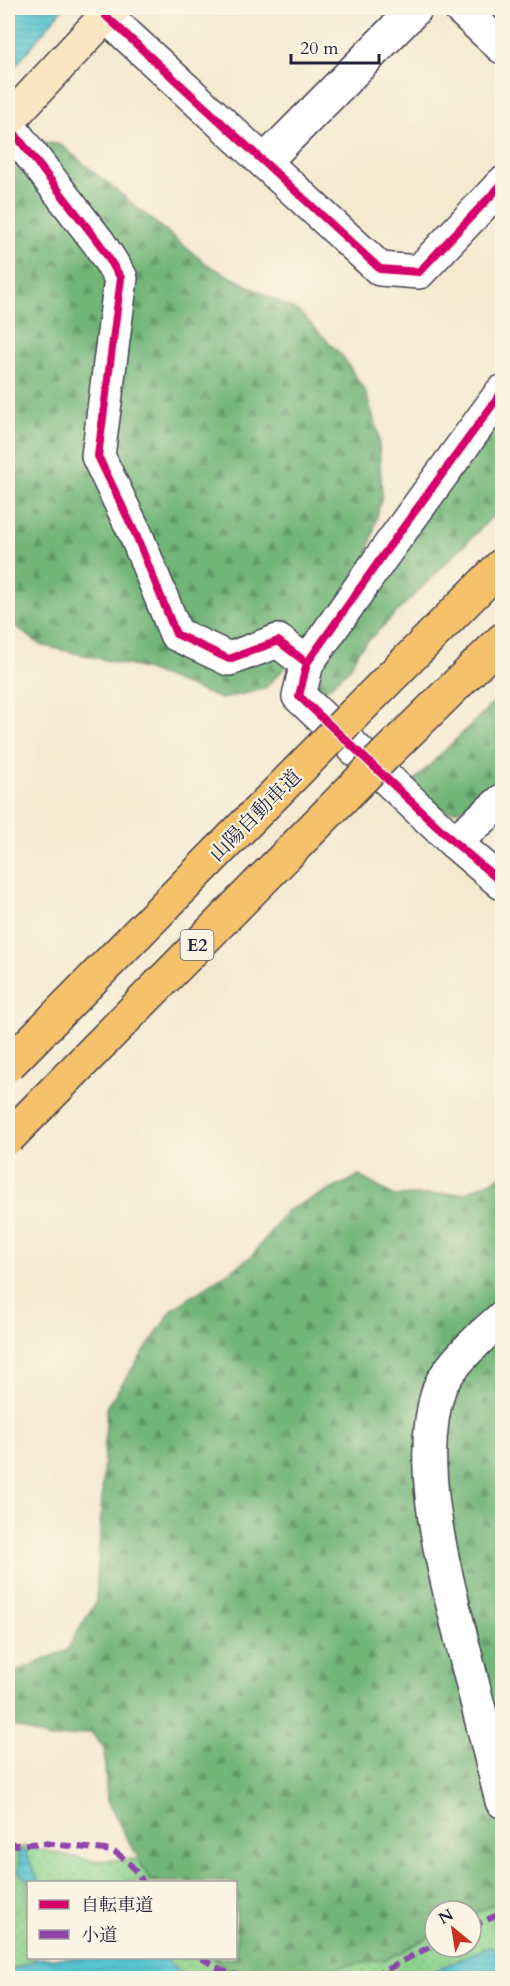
<svg xmlns="http://www.w3.org/2000/svg" width="510" height="1986" viewBox="0 0 510 1986" font-family="Cardo,'Noto Serif JP',serif">
  <style>
    .grass { fill: url(#grass-dots); stroke: #587a64; stroke-width: 1.5 }
    .forest { fill: url(#forest-firs); stroke: #4a6c5a; stroke-width: 1.5 }
    .water { fill: url(#water-rules); stroke: #3e7486; stroke-width: 1.5 }
    .lines { fill: none; stroke-linecap: round; stroke-linejoin: round }
    .street-casing { stroke: #424051; stroke-width: 36 }
    .secondary-casing { stroke: #424051; stroke-width: 36 }
    .highway-casing { stroke: #424051; stroke-width: 36 }
    .street { stroke: #fff; stroke-width: 33 }
    .secondary { stroke: #fbe6c4; stroke-width: 33 }
    .highway { stroke: #f5c16b; stroke-width: 33 }
    .highway-bridge-casing { stroke: #424051; stroke-width: 36; stroke-linecap: butt }
    .highway-bridge { stroke: #f5c16b; stroke-width: 33 }
    .quiet { stroke: #8e44ad; stroke-width: 6; stroke-dasharray: 12 6; stroke-linecap: butt }
    .cycleway-casing { stroke: #fcf5e5; stroke-width: 11 }
    .cycleway { stroke: #d6006c; stroke-width: 8 }
    .labels { text-anchor: middle; stroke-width: 4.5; stroke-linejoin: round; paint-order: stroke }
    .shield { fill: #fcf5e5; stroke: #63616e; stroke-width: 1.5 }
    .shield-label { font-size: 18px; font-weight: bold; fill: #22223b }
    .street-label { font-size: 20px; fill: #22223b; stroke: #fcf5e5 }
  </style>
  <defs>
    <pattern id="grass-dots" width="8" height="8" patternUnits="userSpaceOnUse" patternTransform="scale(1.5)"><rect width="8" height="8" fill="#8ed38d"/><path d="M2 2h.1M6 6h.1" fill="none" stroke="#7ab57b" stroke-width="1.8" stroke-linecap="round"/></pattern>
    <pattern id="forest-firs" width="22" height="20" patternUnits="userSpaceOnUse" patternTransform="scale(1.5)"><rect width="22" height="20" fill="#72b578"/><path d="M5 1l3.5 6h-7zM16 11l3.5 6h-7z" fill="#5d9364"/></pattern>
    <pattern id="water-rules" width="6" height="5" patternUnits="userSpaceOnUse" patternTransform="scale(1.5)"><rect width="6" height="5" fill="#59c5d1"/><path d="M0 2.5h6" fill="none" stroke="#4da9b4"/></pattern>
  </defs>
  <rect width="100%" height="100%" fill="#fcf5e5"/>
  <filter id="ink" filterUnits="userSpaceOnUse"><feTurbulence type="fractalNoise" baseFrequency=".0167" numOctaves="2"/><feDisplacementMap in="SourceGraphic" scale="12" xChannelSelector="R" yChannelSelector="G"/><feConvolveMatrix kernelMatrix="1 2 1 2 8 2 1 2 1" color-interpolation-filters="sRGB"/></filter>
  <filter id="wash" filterUnits="userSpaceOnUse"><feTurbulence type="fractalNoise" baseFrequency=".008" numOctaves="4" result="noise"/><feDisplacementMap in="SourceGraphic" scale="24" xChannelSelector="R" yChannelSelector="G"/><feGaussianBlur stdDeviation="1.35" result="paint"/><feColorMatrix in="noise" values="0 0 0 0 0 0 0 0 0 0 0 0 0 0 0 0 0 1.4 0 .05"/><feComposite in="paint" operator="in"/></filter>
  <g filter="url(#wash)">
    <rect width="100%" height="100%" fill="#f5e9d0"/>
    <polygon class="grass" points="23,1846 93,1861 139,1859 152,1882 28,1882 28,1958 236,1958 435,1915 435,1947 471,1947 471,1911 502,1886 502,1978 8,1978 8,1858"/>
    <g class="forest">
      <polygon points="42,142 61,145 206,264 299,312 343,357 365,391 378,432 382,495 367,558 322,630 264,689 221,699 145,669 41,645 8,621 8,177 26,151"/>
      <polygon points="502,410 502,507 358,651 350,668 319,696 314,687 317,664"/>
      <path d="M502,694V781C487,794 462,818 440,809C429,804 418,793 409,786Z"/>
      <polygon points="359,1176 394,1196 465,1193 502,1176 502,1901 471,1915 471,1911 435,1911 435,1934 387,1959 278,1977 225,1968 213,1958 236,1958 236,1882 151,1882 107,1801 104,1748 91,1732 51,1739 14,1726 8,1718 8,1675 67,1650 96,1602 107,1406 173,1309 252,1256 286,1211"/>
    </g>
    <g class="water">
      <polygon points="8,8 63,8 8,75"/>
      <polygon points="19,1850 25,1851 39,1882 29,1882 19,1872"/>
      <polygon points="488,1947 502,1952 502,1978 418,1978"/>
      <polygon points="37,1958 165,1958 187,1978 8,1978 9,1970 30,1963"/>
    </g>
  </g>
  <g filter="url(#ink)">
    <g class="lines">
      <g class="street-casing">
        <g id="street">
          <polyline points="460,8 502,47"/>
          <polyline points="106,16 380,269 419,272 502,184"/>
          <polyline points="8,125 99,243 121,278 98,456 136,535 176,634 229,659 278,641 307,663"/>
          <polyline points="264,162 416,8"/>
          <polyline points="502,392 386,551 307,663 299,696 454,842 502,883"/>
          <polyline points="454,842 502,801"/>
          <path d="M502,1318C484,1333 447,1367 439,1389C414,1465 445,1571 463,1646C476,1698 489,1749 502,1801"/>
        </g>
      </g>
      <g class="secondary-casing">
        <polyline id="secondary" points="8,121 113,8"/>
      </g>
      <g class="highway-casing">
        <g id="highway">
          <polyline points="348,720 502,565"/>
          <polyline points="387,753 502,640"/>
        </g>
      </g>
      <use href="#street" class="street"/>
      <use href="#secondary" class="secondary"/>
      <use href="#highway" class="highway"/>
      <g class="highway-bridge-casing">
        <g id="highway-bridge">
          <polyline points="8,1065 348,720"/>
          <polyline points="8,1138 387,753"/>
        </g>
      </g>
      <use href="#highway-bridge" class="highway-bridge"/>
      <g class="quiet">
        <path d="M8,1841L15,1845L44,1843L113,1851C127,1859 135,1869 143,1882"/>
        <polyline points="471,1927 502,1913"/>
        <polyline points="201,1958 229,1974 258,1978"/>
        <polyline points="352,1978 382,1972 435,1944"/>
      </g>
      <g class="cycleway-casing">
        <g id="cycleway">
          <polyline points="106,16 380,269 419,272 502,184"/>
          <polyline points="8,125 99,243 121,278 98,456 136,535 176,634 229,659 278,641 307,663"/>
          <polyline points="502,392 386,551 307,663 299,696 454,842 502,883"/>
        </g>
      </g>
      <use href="#cycleway" class="cycleway"/>
    </g>
  </g>
  <g class="labels">
    <rect class="shield" x="180.5" y="930" width="33" height="30" rx="4.5"/>
    <g class="shield-label">
      <text x="197" y="951">E2</text>
    </g>
    <g class="street-label">
      <text transform="translate(255 815) rotate(-45)" y="7">山陽自動車道</text>
    </g>
  </g>
  <rect width="510" height="1986" fill="none" stroke="#fcf5e5" stroke-width="30"/>
  <rect x="27" y="1881" width="210" height="78" fill="#fcf5e5" stroke="#a5a1a1" stroke-width="1.5"/>
  <rect x="39" y="1900" width="30" height="9" fill="#d6006c" stroke="#a5a1a1" stroke-width="1.5"/>
  <text x="81" y="1911" font-size="18" fill="#22223b">自転車道</text>
  <rect x="39" y="1930" width="30" height="9" fill="#8e44ad" stroke="#a5a1a1" stroke-width="1.5"/>
  <text x="81" y="1941" font-size="18" fill="#22223b">小道</text>
  <g transform="translate(453 1929) rotate(330)"><circle r="28" fill="#fcf5e5" stroke="#a5a1a1" stroke-width="1.5"/>
  <path d="M0-4.5L10 22L0 15L-10 22Z" fill="#c8321e"/>
  <text y="-9" font-size="16" font-weight="bold" text-anchor="middle" fill="#22223b">N</text>
  </g>
  <path d="M291 54v9h88v-9" fill="none" stroke="#22223b" stroke-width="3"/>
  <text x="300" y="54" font-size="18" fill="#22223b" stroke="#fcf5e5" stroke-width="4.5" paint-order="stroke">20 m</text>
</svg>
